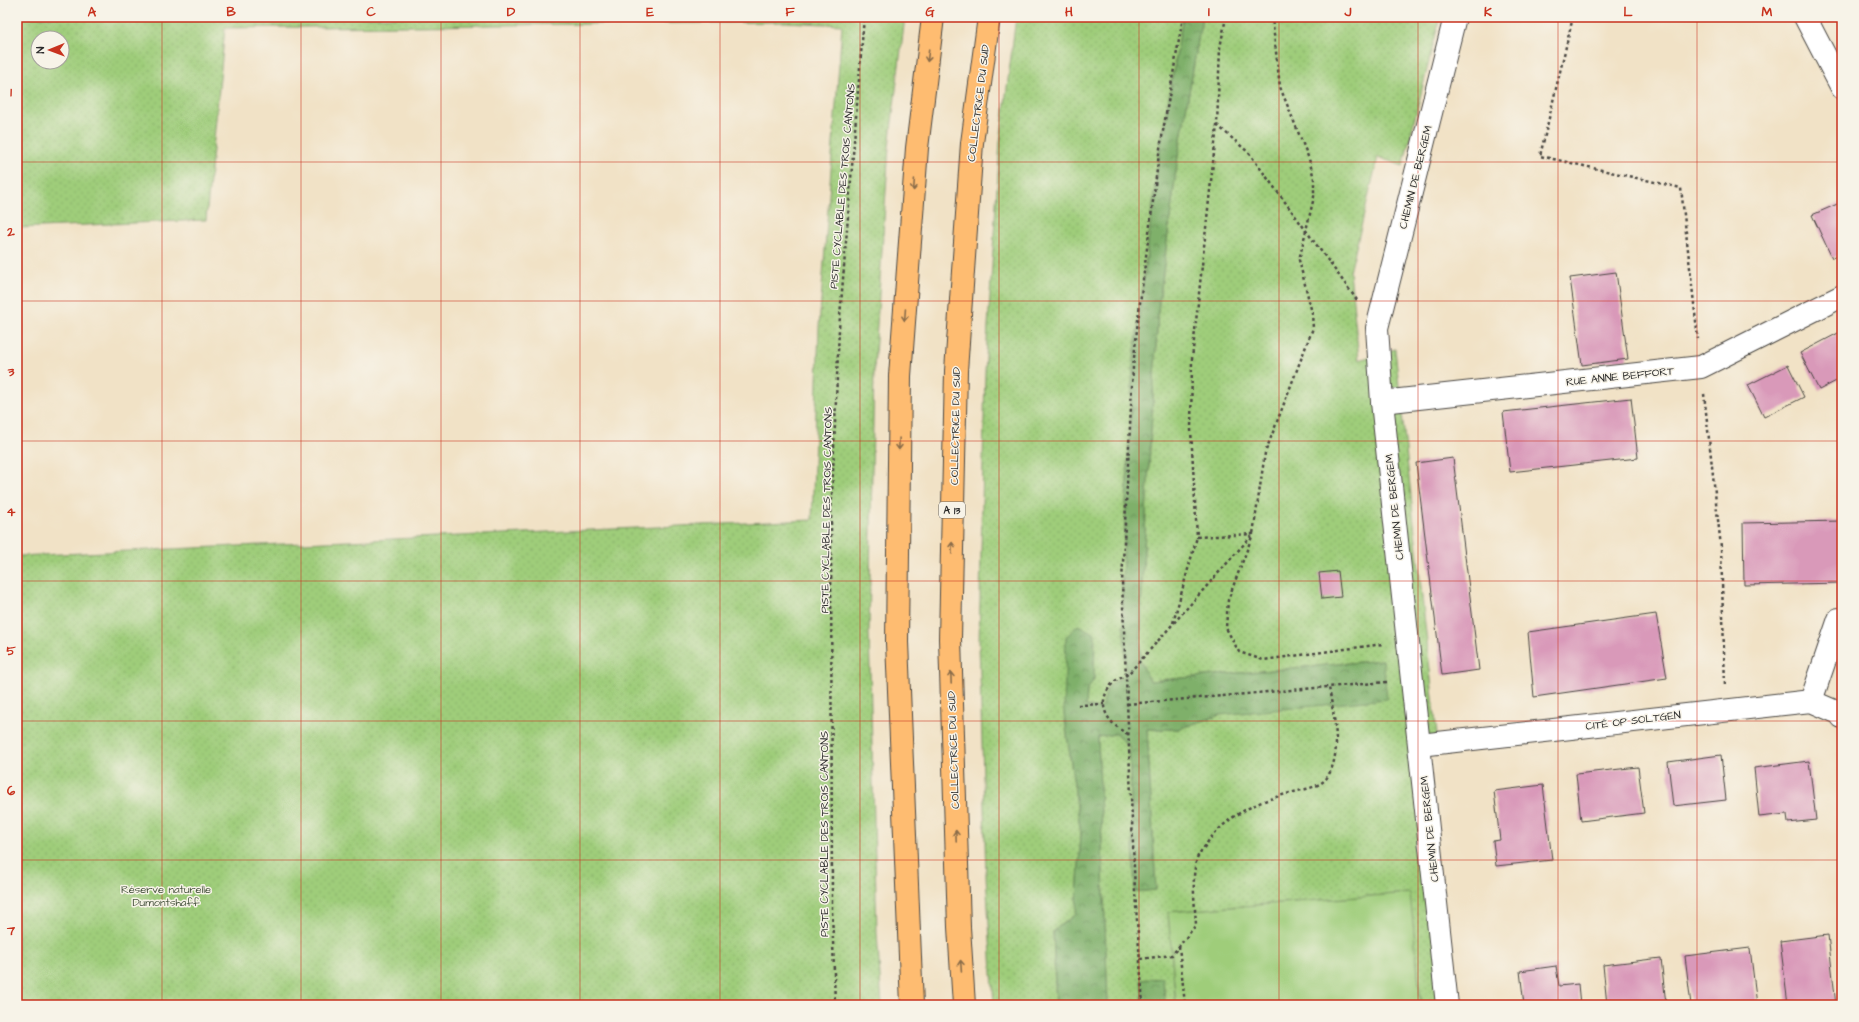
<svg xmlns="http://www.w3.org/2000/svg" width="1859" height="1022" viewBox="0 0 1859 1022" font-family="'Architects Daughter',sans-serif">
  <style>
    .grass { fill: url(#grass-dots); stroke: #657c52; fill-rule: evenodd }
    .forest { fill: url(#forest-crowns); stroke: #556e4a }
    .pitch { fill: #9fcd7a; stroke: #657c52 }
    .building { fill: #d999b9 }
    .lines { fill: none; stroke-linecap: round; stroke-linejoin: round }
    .minor-casing { stroke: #494642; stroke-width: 24 }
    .highway-casing { stroke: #494642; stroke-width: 24 }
    .path { stroke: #494642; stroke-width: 2.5; stroke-dasharray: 3 3; stroke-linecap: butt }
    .minor { stroke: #fff; stroke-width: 22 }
    .highway { stroke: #febc71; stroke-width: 22 }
    .oneway { stroke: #8a6c4a }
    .grid { fill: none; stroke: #c8321e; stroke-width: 1; stroke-opacity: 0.55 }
    .labels { text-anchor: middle; stroke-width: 3; stroke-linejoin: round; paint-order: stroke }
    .shield { fill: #f7f3e8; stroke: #686764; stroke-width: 1 }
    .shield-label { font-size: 10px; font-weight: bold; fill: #2b2b2b }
    .street-label { font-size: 11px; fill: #2b2b2b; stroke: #f7f3e8 }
    .park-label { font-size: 11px; fill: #48543f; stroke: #f7f3e8 }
    .neatline { fill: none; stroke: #c8321e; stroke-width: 1.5 }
    .grid-label { font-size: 13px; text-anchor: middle; font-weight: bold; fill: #c8321e }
  </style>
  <defs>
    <pattern id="grass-dots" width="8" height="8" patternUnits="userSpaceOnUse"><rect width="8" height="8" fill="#9fcd7a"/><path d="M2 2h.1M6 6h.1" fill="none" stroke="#89b06a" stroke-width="1.8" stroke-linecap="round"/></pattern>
    <pattern id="forest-crowns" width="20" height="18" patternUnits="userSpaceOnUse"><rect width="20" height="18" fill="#7fb06a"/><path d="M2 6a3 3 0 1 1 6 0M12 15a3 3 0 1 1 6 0" fill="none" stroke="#688f57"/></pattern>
  </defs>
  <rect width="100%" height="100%" fill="#f7f3e8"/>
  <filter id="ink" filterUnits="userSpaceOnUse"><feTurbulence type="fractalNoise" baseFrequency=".025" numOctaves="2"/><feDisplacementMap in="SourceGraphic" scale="8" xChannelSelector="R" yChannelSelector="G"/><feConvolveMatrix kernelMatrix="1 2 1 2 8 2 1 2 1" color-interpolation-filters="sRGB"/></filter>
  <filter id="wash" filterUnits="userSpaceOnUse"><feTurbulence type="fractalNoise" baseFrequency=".012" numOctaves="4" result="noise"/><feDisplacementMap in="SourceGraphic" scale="16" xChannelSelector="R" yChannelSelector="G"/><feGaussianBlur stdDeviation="0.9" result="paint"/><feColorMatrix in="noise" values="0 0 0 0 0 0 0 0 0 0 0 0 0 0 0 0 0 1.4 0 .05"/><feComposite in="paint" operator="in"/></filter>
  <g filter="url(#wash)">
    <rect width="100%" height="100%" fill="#f1e2c6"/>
    <g class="grass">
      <path d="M17,17H905L889,146L874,370L869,632L877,933L882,1005H17V556L812,520L819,327L842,25L787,22L225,28L206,220L17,228ZM38,38H62V62H38Z"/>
      <path d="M1016,17H1183L1159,154L1133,367L1122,582L1126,676C1100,687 1112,696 1098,709L1086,706L1087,690L1094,678L1064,713L1081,834L1076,914L1053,931L1056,1005H994L986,876L979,643L985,372L1000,142Z"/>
      <polygon points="1202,17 1440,17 1403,166 1378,157 1350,272 1359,360 1395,349 1438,743 1420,745 1447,1005 1421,1005 1409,893 1168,912 1176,1005 1165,1005 1163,978 1142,980 1143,1005 1108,1005 1098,737 1115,734 1129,746 1135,892 1156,890 1147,729 1178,729 1383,660 1150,681 1140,661 1142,583 1158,311 1178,156"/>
    </g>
    <g class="forest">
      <path d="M1183,17H1202L1178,156L1158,311L1142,583L1140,661L1150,681L1383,660L1387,699L1220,715L1178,729H1147L1156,890L1135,892L1129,746L1115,734L1098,737L1108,1005H1056L1053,931L1076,914L1081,834L1064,713L1066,637L1078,625L1095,634L1094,679L1087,690L1086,706L1098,709C1105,703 1104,699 1106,692C1109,683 1118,679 1126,676L1122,582L1133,367L1159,154Z"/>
      <polygon points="1163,978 1165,1005 1143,1005 1141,980"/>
    </g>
    <polygon class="pitch" points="1410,893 1421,1005 1176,1005 1168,912"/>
    <g id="blocks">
      <g class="building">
        <polygon points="1842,202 1842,254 1832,258 1812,215"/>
        <polygon points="1616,272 1628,359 1582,365 1570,278"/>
        <polygon points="1842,331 1842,378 1819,390 1800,353"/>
        <polygon points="1788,365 1804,397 1764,417 1748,385"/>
        <polygon points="1631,398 1638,458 1510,472 1503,412"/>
        <polygon points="1453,458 1479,670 1442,675 1416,463"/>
        <polygon points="1842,521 1842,583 1744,585 1743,523"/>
        <polygon points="1338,571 1341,597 1322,599 1319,573"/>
        <polygon points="1656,614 1667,678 1534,697 1528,632"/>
        <polygon points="1721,755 1726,800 1673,806 1668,762"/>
        <polygon points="1809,761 1816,820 1788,823 1787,814 1759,817 1754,768"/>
        <polygon points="1638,767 1644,813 1581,821 1576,774"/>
        <polygon points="1543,785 1552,860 1496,866 1493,841 1500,840 1494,791"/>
        <polygon points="1828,935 1836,1005 1788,1005 1780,941"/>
        <polygon points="1750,948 1757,1005 1691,1005 1685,956"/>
        <polygon points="1661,958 1666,1005 1607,1005 1603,965"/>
        <polygon points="1556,966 1559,986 1578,984 1580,1005 1524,1005 1520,971"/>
      </g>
    </g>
  </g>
  <g filter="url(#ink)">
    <use href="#blocks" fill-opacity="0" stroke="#494642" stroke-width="1"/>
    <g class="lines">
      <g class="minor-casing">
        <g id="minor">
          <polyline points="1805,17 1842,88"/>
          <polyline points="1382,402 1701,367 1842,296"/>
          <polyline points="1811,701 1839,619 1842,619"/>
          <polyline points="1420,745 1811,701 1841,714 1842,717"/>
          <polyline points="1447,1005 1382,402 1377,328 1455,17"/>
        </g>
      </g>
      <g class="highway-casing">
        <g id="highway">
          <polyline points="912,1005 897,642 900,376 917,148 933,17"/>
          <polyline points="964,1005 959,927 950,639 956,371 972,143 989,17"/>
        </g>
      </g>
      <g class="path">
        <polyline points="1226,17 1220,48 1217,125 1192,359 1191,430 1197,537 1253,534 1228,600 1226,628 1239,652 1263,660 1383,644"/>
        <polyline points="1573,17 1540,156 1681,188 1698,339"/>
        <polyline points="1217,125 1249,153 1357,300"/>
        <polyline points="1704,394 1721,547 1725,686"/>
        <polyline points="1173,623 1197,537"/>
        <polyline points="1127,704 1387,682"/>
        <polyline points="1078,705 1104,704"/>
        <path d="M1128,734C1106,723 1094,702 1114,682C1117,679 1121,678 1125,676C1130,673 1135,666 1140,661L1253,534L1265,453L1313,328L1312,313L1299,260L1314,197V179L1309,159L1280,87L1272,17"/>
        <polyline points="1179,946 1185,1005"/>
        <path d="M1140,959L1172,955L1196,925C1195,903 1191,880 1197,858C1199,853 1204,848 1207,843C1228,814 1260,800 1294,792C1305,789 1322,787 1328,776C1343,750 1333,715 1329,687"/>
        <polyline points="17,992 20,1005"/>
        <polyline points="835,1005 832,909 831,519 839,329 864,17"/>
        <polyline points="1143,1005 1135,892 1122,582 1133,367 1139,311 1159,154 1183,17"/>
      </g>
      <use href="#minor" class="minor"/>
      <use href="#highway" class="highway"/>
    </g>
    <defs><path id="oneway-shaft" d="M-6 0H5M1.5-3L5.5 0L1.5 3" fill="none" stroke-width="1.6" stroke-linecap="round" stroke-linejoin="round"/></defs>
    <g class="oneway">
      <use href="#oneway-shaft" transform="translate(928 56) rotate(97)"/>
      <use href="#oneway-shaft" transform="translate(914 185) rotate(94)"/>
      <use href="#oneway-shaft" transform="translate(905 315) rotate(94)"/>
      <use href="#oneway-shaft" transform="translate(899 444) rotate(91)"/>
      <use href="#oneway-shaft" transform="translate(952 548) rotate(-89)"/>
      <use href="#oneway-shaft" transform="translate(951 678) rotate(-92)"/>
      <use href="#oneway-shaft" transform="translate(956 836) rotate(-92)"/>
      <use href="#oneway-shaft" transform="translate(961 966) rotate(-94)"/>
    </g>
  </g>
  <path class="grid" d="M162,17V1005M301,17V1005M441,17V1005M580,17V1005M720,17V1005M860,17V1005M999,17V1005M1139,17V1005M1279,17V1005M1418,17V1005M1558,17V1005M1697,17V1005M17,162H1842M17,301H1842M17,441H1842M17,581H1842M17,721H1842M17,860H1842"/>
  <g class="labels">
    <rect class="shield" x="939" y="502" width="26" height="16" rx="3"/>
    <g class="shield-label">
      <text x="952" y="514">A 13</text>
    </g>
    <g class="street-label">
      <text transform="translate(978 103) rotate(-83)" y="4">COLLECTRICE DU SUD</text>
      <text transform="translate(1415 177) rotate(-76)" y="4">CHEMIN DE BERGEM</text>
      <text transform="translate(842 186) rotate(-85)" y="4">PISTE CYCLABLE DES TROIS CANTONS</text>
      <text transform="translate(1620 376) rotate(-6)" y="4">RUE ANNE BEFFORT</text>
      <text transform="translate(955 426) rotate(-89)" y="4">COLLECTRICE DU SUD</text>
      <text transform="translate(1394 507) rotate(-96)" y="4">CHEMIN DE BERGEM</text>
      <text transform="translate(826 510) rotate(-89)" y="4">PISTE CYCLABLE DES TROIS CANTONS</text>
      <text transform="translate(1633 720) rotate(-7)" y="4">CITÉ OP SOLTGEN</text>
      <text transform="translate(953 750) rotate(-92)" y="4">COLLECTRICE DU SUD</text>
      <text transform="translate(1429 829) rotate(-96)" y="4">CHEMIN DE BERGEM</text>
      <text transform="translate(824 834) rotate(-90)" y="4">PISTE CYCLABLE DES TROIS CANTONS</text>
    </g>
    <g class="park-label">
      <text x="166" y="893">Réserve naturelle<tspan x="166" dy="13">Dumontshaff</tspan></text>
    </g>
  </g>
  <rect width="1859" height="1022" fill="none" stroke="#f7f3e8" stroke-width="44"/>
  <g transform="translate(50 50) rotate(269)"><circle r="19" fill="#f7f3e8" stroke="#a5a39c"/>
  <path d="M0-3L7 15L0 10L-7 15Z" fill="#c8321e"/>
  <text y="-6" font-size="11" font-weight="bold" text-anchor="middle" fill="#2b2b2b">N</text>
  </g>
  <rect x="22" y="22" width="1815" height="978" class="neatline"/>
  <g class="grid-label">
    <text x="92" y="16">A</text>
    <text x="231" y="16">B</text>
    <text x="371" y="16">C</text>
    <text x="511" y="16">D</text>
    <text x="650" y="16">E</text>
    <text x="790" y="16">F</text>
    <text x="930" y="16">G</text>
    <text x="1069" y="16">H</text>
    <text x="1209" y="16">I</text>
    <text x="1348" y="16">J</text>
    <text x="1488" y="16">K</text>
    <text x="1628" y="16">L</text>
    <text x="1767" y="16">M</text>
    <text x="11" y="96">1</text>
    <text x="11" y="236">2</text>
    <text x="11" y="376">3</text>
    <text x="11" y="516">4</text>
    <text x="11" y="655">5</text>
    <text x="11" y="795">6</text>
    <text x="11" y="935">7</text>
  </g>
</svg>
